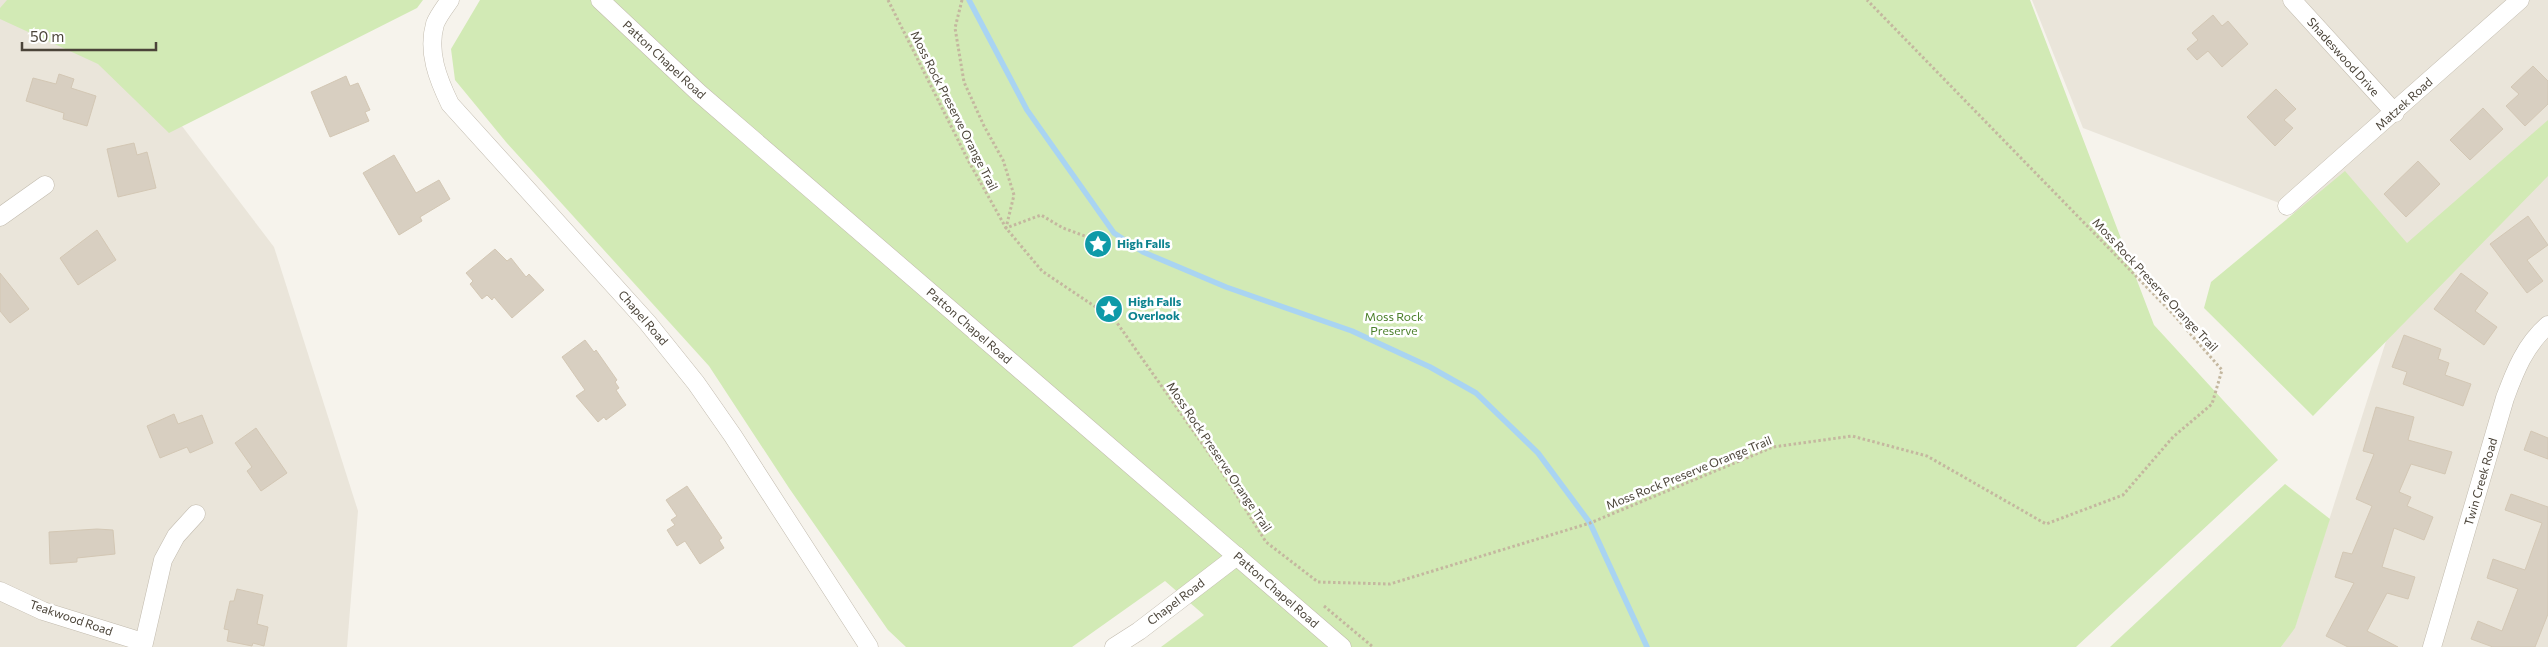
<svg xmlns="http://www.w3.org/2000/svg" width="2548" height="647" viewBox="0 0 2548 647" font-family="Commissioner,sans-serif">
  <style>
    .residential { fill: #eae5da }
    .green { fill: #d2eab5 }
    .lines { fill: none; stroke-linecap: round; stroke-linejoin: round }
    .stream { stroke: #a9d4f2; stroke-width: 5.5 }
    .building { fill: #d8cfc1; stroke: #d3c7b4 }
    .minor-casing { stroke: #c2bbae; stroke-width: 19 }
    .path { stroke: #c4b79f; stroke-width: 3; stroke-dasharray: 2.5 2.5; stroke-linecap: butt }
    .minor { stroke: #fff; stroke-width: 18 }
    .labels { text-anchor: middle; stroke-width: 5; stroke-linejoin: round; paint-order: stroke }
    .street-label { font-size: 12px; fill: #4b4439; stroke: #fff }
    .culture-label { font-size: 12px; font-weight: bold; fill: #0d838f; stroke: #fff; text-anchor: start }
    .park-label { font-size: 12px; fill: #4a7f2a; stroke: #fff }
  </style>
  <rect width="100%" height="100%" fill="#f6f3ec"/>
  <g class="residential">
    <polygon points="0,0 86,0 274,247 358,511 347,647 0,647"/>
    <polygon points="2032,0 2548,0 2548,647 2281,647 2295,627 2394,316 2287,206 2083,128"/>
  </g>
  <g class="green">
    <polygon points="7,0 423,0 417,8 169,133 98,64 0,19 0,8"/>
    <polygon points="480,0 2030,0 2154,325 2278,460 2076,647 1161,647 1204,615 1165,581 1072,647 906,647 888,630 789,488 709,366 506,142 455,80 451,49"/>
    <polygon points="2548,120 2548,176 2313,416 2204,308 2211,282 2345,171 2407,243"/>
    <polygon points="2285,484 2330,519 2295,628 2281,647 2110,647"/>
  </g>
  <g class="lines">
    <polyline class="stream" points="969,0 1027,110 1114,233 1143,252 1226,287 1352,331 1430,367 1476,393 1538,453 1590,523 1647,647"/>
  </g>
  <g class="building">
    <polygon points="2213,15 2222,26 2228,21 2248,44 2222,67 2208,51 2197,60 2187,49 2198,40 2192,33"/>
    <polygon points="2533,66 2548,81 2548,104 2525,126 2506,106 2519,94 2511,87"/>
    <polygon points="59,74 74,79 71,88 96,96 87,126 63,119 64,113 26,101 33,78 56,84"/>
    <polygon points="346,76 350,86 358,83 370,110 365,112 369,121 330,137 311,92"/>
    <polygon points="2276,89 2296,109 2284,120 2293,128 2275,146 2247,117"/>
    <polygon points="2483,108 2503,129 2470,160 2450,140"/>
    <polygon points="134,143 137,155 147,152 156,188 118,197 107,149"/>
    <polygon points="394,155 416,193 439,180 450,199 420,217 422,221 399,235 363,173"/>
    <polygon points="2418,161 2440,184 2406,217 2384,194"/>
    <polygon points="2528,216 2548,245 2527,260 2543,281 2527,293 2490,244"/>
    <polygon points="97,230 116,260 78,285 60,258"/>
    <polygon points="495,249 507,261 511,258 526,277 529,274 544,290 512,318 494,297 492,300 487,295 482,299 470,284 473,281 466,273"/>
    <polygon points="0,273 29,309 10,323 0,311"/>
    <polygon points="2461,273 2488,293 2475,311 2497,327 2484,345 2434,309"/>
    <polygon points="2404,335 2441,349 2438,359 2449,363 2445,375 2471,384 2463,406 2403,384 2407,372 2392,367"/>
    <polygon points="585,340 594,352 596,350 617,380 615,382 619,388 616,390 626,405 606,420 604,417 598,422 576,396 585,390 562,357"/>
    <polygon points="2376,407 2414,417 2408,440 2452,452 2445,474 2411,464 2399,492 2411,497 2407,506 2433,517 2424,540 2394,528 2382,567 2415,577 2408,599 2387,593 2367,631 2398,647 2348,647 2326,636 2354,583 2335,577 2343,552 2352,554 2372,506 2356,499 2374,454 2363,451"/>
    <polygon points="174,414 178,424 202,415 213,443 190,453 187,447 160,458 147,426"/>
    <polygon points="256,428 287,473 261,491 247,471 252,467 235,443"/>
    <polygon points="2531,431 2548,438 2548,459 2524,450"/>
    <polygon points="687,486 722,538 719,540 724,548 700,564 685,541 677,546 667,530 675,525 671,520 677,516 666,500"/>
    <polygon points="2511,494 2548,507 2548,614 2535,647 2493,647 2471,639 2478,621 2502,631 2518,589 2487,578 2493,559 2525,570 2542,523 2505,510"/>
    <polygon points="97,529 113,530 115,554 77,558 77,562 50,564 49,532"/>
    <polygon points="237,589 263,595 257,624 268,627 264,646 253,643 252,646 227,641 229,630 224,629 230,601 234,601"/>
  </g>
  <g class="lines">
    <g class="minor-casing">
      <g id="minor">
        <path d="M450,0C445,7 438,16 435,24C427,52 438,79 450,104L647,322L696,383L733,436L869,647"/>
        <polyline points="600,0 699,93 1342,647"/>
        <polyline points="2292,0 2395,113"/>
        <polyline points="2287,206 2520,0"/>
        <polyline points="0,217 45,185"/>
        <polyline points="0,591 43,611 143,642"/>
        <polyline points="143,647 163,560 176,536 196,514"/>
        <polyline points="1114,647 1139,631 1237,556"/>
        <path d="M2432,647L2505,398C2515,371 2525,345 2548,325"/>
      </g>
    </g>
    <g class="path">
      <polyline points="888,0 969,162 1006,228 1042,271 1115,320 1220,469 1266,542 1318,582 1390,584 1590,523 1773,447 1852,436 1927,456 2046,524 2123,495 2173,437 2212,404 2222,370 2173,314 1867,0"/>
      <polyline points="962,0 955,28 964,82 984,126 1003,160 1014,195 1006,228 1041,215 1063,228 1093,239"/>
      <polyline points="1324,606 1373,647"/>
    </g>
    <use href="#minor" class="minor"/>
  </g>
  <defs>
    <g id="sight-disc" transform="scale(1.4375)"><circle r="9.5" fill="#0f9aa8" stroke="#fff"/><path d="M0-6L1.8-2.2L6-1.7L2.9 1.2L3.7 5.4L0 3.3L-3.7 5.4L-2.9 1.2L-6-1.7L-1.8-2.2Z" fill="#fff"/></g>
  </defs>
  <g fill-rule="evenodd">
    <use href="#sight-disc" x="1098" y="244"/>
    <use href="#sight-disc" x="1109" y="309"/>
  </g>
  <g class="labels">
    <g class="street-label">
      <text transform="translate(2343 57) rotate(48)" y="4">Shadeswood Drive</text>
      <text transform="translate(664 60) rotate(43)" y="4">Patton Chapel Road</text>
      <text transform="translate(2404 104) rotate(-42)" y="4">Matzek Road</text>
      <text transform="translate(954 111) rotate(63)" y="4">Moss Rock Preserve Orange Trail</text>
      <text transform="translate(2155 285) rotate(47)" y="4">Moss Rock Preserve Orange Trail</text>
      <text transform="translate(643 318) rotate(49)" y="4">Chapel Road</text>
      <text transform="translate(969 326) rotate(41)" y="4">Patton Chapel Road</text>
      <text transform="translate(1219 457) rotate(56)" y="4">Moss Rock Preserve Orange Trail</text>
      <text transform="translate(1689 473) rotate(-22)" y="4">Moss Rock Preserve Orange Trail</text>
      <text transform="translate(2481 482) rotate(-74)" y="4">Twin Creek Road</text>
      <text transform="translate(1276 590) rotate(41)" y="4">Patton Chapel Road</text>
      <text transform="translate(1176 602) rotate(-37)" y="4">Chapel Road</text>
      <text transform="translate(71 618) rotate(19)" y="4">Teakwood Road</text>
    </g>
    <g class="culture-label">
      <text x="1117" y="248">High Falls</text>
      <text x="1128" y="306">High Falls<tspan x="1128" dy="14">Overlook</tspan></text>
    </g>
    <g class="park-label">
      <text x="1394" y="321">Moss Rock<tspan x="1394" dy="14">Preserve</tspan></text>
    </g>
  </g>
  <path d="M22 42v8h134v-8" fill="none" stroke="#4b4439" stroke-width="2.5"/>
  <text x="30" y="42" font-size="15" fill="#4b4439" stroke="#ffffff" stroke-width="4" paint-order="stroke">50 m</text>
</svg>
